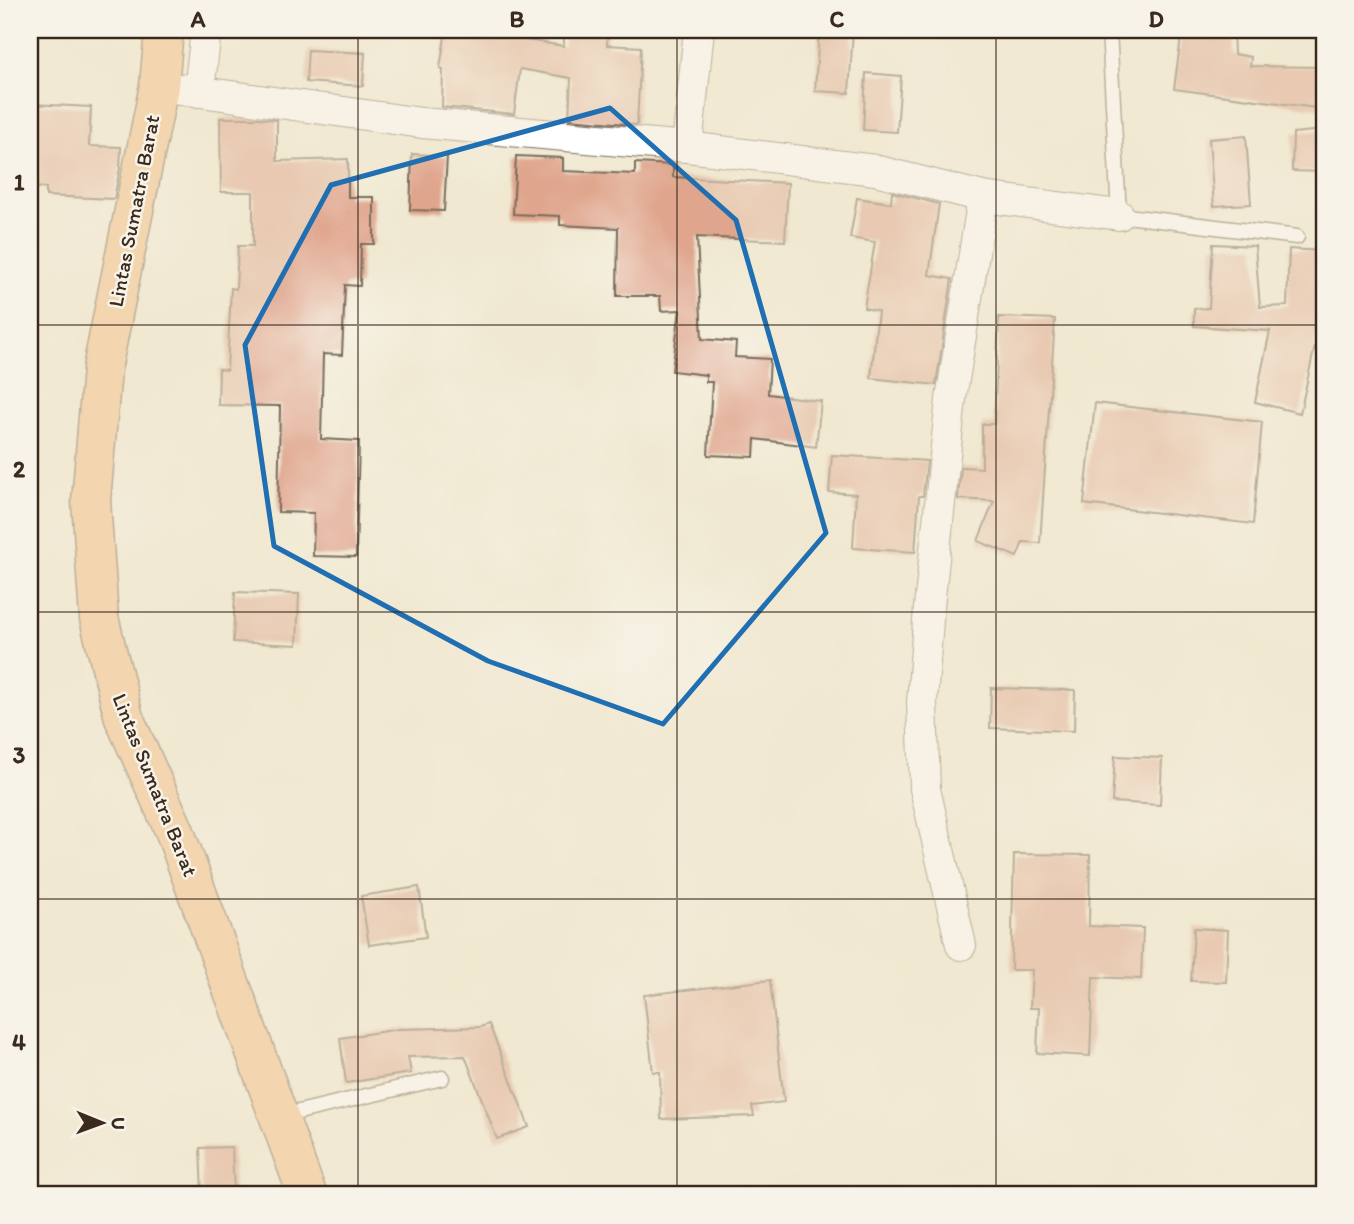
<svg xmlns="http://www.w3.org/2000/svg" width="1354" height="1224" viewBox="0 0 1354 1224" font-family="Itim,sans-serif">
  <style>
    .building { fill: #e0a58d }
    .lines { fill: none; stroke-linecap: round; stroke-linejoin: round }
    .lane-casing { stroke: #7a6c5c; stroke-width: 17 }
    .street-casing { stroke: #7a6c5c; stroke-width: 32 }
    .highway-casing { stroke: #7a6c5c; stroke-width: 41 }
    .lane { stroke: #fff; stroke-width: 14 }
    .street { stroke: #fff; stroke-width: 30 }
    .highway { stroke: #f7be88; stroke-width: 38 }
    .marked { fill: none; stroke: #1f6fb2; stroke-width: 5; stroke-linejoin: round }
    .grid { fill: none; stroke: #3b2a1e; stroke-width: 2; stroke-opacity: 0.55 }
    .labels { text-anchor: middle; stroke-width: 5; stroke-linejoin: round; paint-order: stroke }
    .street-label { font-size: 21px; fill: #3b2a1e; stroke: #f7f3e8 }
    .neatline { fill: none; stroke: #3b2a1e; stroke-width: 2.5 }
    .grid-label { font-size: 23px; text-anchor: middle; font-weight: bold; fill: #3b2a1e }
  </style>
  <rect width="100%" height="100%" fill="#f7f3e8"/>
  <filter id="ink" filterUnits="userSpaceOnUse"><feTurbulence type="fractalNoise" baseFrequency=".0143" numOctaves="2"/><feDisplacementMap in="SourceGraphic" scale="14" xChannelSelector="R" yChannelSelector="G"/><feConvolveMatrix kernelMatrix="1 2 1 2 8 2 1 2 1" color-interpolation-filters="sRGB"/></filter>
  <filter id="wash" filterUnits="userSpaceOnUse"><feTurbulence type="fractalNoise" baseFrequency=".00686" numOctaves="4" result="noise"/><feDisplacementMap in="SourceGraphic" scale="28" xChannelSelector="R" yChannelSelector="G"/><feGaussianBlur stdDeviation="1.57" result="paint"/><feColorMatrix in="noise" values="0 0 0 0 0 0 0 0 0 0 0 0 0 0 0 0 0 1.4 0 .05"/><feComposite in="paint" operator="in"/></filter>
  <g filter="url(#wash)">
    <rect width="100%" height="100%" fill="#f0e8d0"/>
    <g id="blocks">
      <g class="building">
        <polygon points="446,30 462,30 564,46 564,30 608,30 607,45 641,47 637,125 569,119 571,78 520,69 514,114 442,107 443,69 440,68"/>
        <polygon points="819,30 853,30 849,93 815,91"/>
        <polygon points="1182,30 1233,30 1234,54 1251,57 1250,66 1324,67 1324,109 1174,89"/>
        <polygon points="308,50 365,53 363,86 306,82"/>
        <polygon points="866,73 901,76 897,132 863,130"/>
        <polygon points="30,104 91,107 89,146 121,147 120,168 114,199 46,196 46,188 30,187"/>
        <polygon points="220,118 258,118 277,120 277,161 348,159 348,197 374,197 374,244 361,244 360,286 345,285 342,355 323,354 321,439 359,441 356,557 313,556 314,513 278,512 280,406 218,405 219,369 227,370 231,288 236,289 238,246 253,246 253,192 221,192"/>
        <polygon points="1324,130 1324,172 1292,171 1293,133"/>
        <polygon points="1246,136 1251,204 1214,206 1209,139"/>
        <polygon points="412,154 447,156 444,211 410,210"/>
        <polygon points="516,156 563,158 563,171 635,174 635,163 673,165 673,177 788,183 785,241 697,237 702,339 736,342 735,357 770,359 768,394 821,401 816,447 755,439 754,457 708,455 712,382 706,382 706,375 672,371 680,310 661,311 660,296 617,296 618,228 560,225 560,216 513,214"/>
        <polygon points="892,192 939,204 929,275 952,279 936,385 871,378 878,311 864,308 875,242 850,238 857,198 891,203"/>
        <polygon points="1213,244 1255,246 1260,307 1287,306 1289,249 1324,251 1324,339 1317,337 1300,413 1255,402 1270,331 1194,326 1194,309 1209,308"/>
        <polygon points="999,317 1055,319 1040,543 1023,542 1017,557 978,541 994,501 958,499 961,467 982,468 982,424 994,424"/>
        <polygon points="1095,403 1262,422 1253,524 1084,504"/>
        <polygon points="832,455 927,461 923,496 919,496 915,552 853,548 856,494 829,492"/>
        <polygon points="235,592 299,594 297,645 233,642"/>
        <polygon points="991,688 1075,690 1074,731 990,728"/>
        <polygon points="1115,756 1162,758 1160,805 1112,802"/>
        <polygon points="1014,854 1090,855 1089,926 1143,928 1141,979 1093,977 1090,1056 1037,1053 1039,1008 1030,1008 1032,970 1011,970"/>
        <polygon points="419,887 426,937 369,945 361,896"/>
        <polygon points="1194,928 1228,930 1226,982 1191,981"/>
        <polygon points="770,980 784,1102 752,1106 754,1116 661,1119 660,1072 653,1072 644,995"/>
        <polygon points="489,1024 529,1127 497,1139 465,1056 408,1057 411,1073 346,1083 340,1038 399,1029 480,1027"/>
        <polygon points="232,1147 234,1194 202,1194 200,1148"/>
      </g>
    </g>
  </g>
  <g filter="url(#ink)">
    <use href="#blocks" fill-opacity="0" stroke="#7a6c5c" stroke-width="2"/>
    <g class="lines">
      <g class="lane-casing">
        <g id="lane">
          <polyline points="1109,30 1119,215 1297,237"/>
          <polyline points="282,1116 442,1078"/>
        </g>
      </g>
      <g class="street-casing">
        <g id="street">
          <polyline points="159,86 422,123 687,147 875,170 983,197 1119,215"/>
          <polyline points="199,92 206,30"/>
          <polyline points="687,147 699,30"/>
          <polyline points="961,945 925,789 922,702 929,607 951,399 983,197"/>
        </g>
      </g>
      <g class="highway-casing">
        <polyline id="highway" points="164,30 159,86 102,369 91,501 99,618 124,718 175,832 307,1194"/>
      </g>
      <use href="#lane" class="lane"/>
      <use href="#street" class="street"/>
      <use href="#highway" class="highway"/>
    </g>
  </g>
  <path d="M0 0H1354V1224H0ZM610,108L736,220L826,533L663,724L488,661L274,546L245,345L331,185Z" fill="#f0e8d0" fill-opacity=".55" fill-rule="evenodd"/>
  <path class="marked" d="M610,108L736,220L826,533L663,724L488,661L274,546L245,345L331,185Z"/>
  <path class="grid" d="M358,30V1194M677,30V1194M996,30V1194M30,325H1324M30,612H1324M30,899H1324"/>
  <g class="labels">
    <g class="street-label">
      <text transform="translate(134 211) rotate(-79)" y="7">Lintas Sumatra Barat</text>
      <text transform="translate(155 785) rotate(68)" y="7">Lintas Sumatra Barat</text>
    </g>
  </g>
  <rect width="1354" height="1224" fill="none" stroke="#f7f3e8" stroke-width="77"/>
  <g transform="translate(102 1123) rotate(91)" stroke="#f7f3e8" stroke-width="5" paint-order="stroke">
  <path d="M0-5L12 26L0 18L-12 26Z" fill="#3b2a1e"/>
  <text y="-10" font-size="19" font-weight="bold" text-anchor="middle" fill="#3b2a1e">U</text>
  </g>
  <rect x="38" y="38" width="1278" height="1148" class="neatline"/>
  <g class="grid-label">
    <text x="198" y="27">A</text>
    <text x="517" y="27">B</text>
    <text x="837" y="27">C</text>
    <text x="1156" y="27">D</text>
    <text x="19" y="190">1</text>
    <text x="19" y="477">2</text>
    <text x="19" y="763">3</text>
    <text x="19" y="1050">4</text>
  </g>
</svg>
